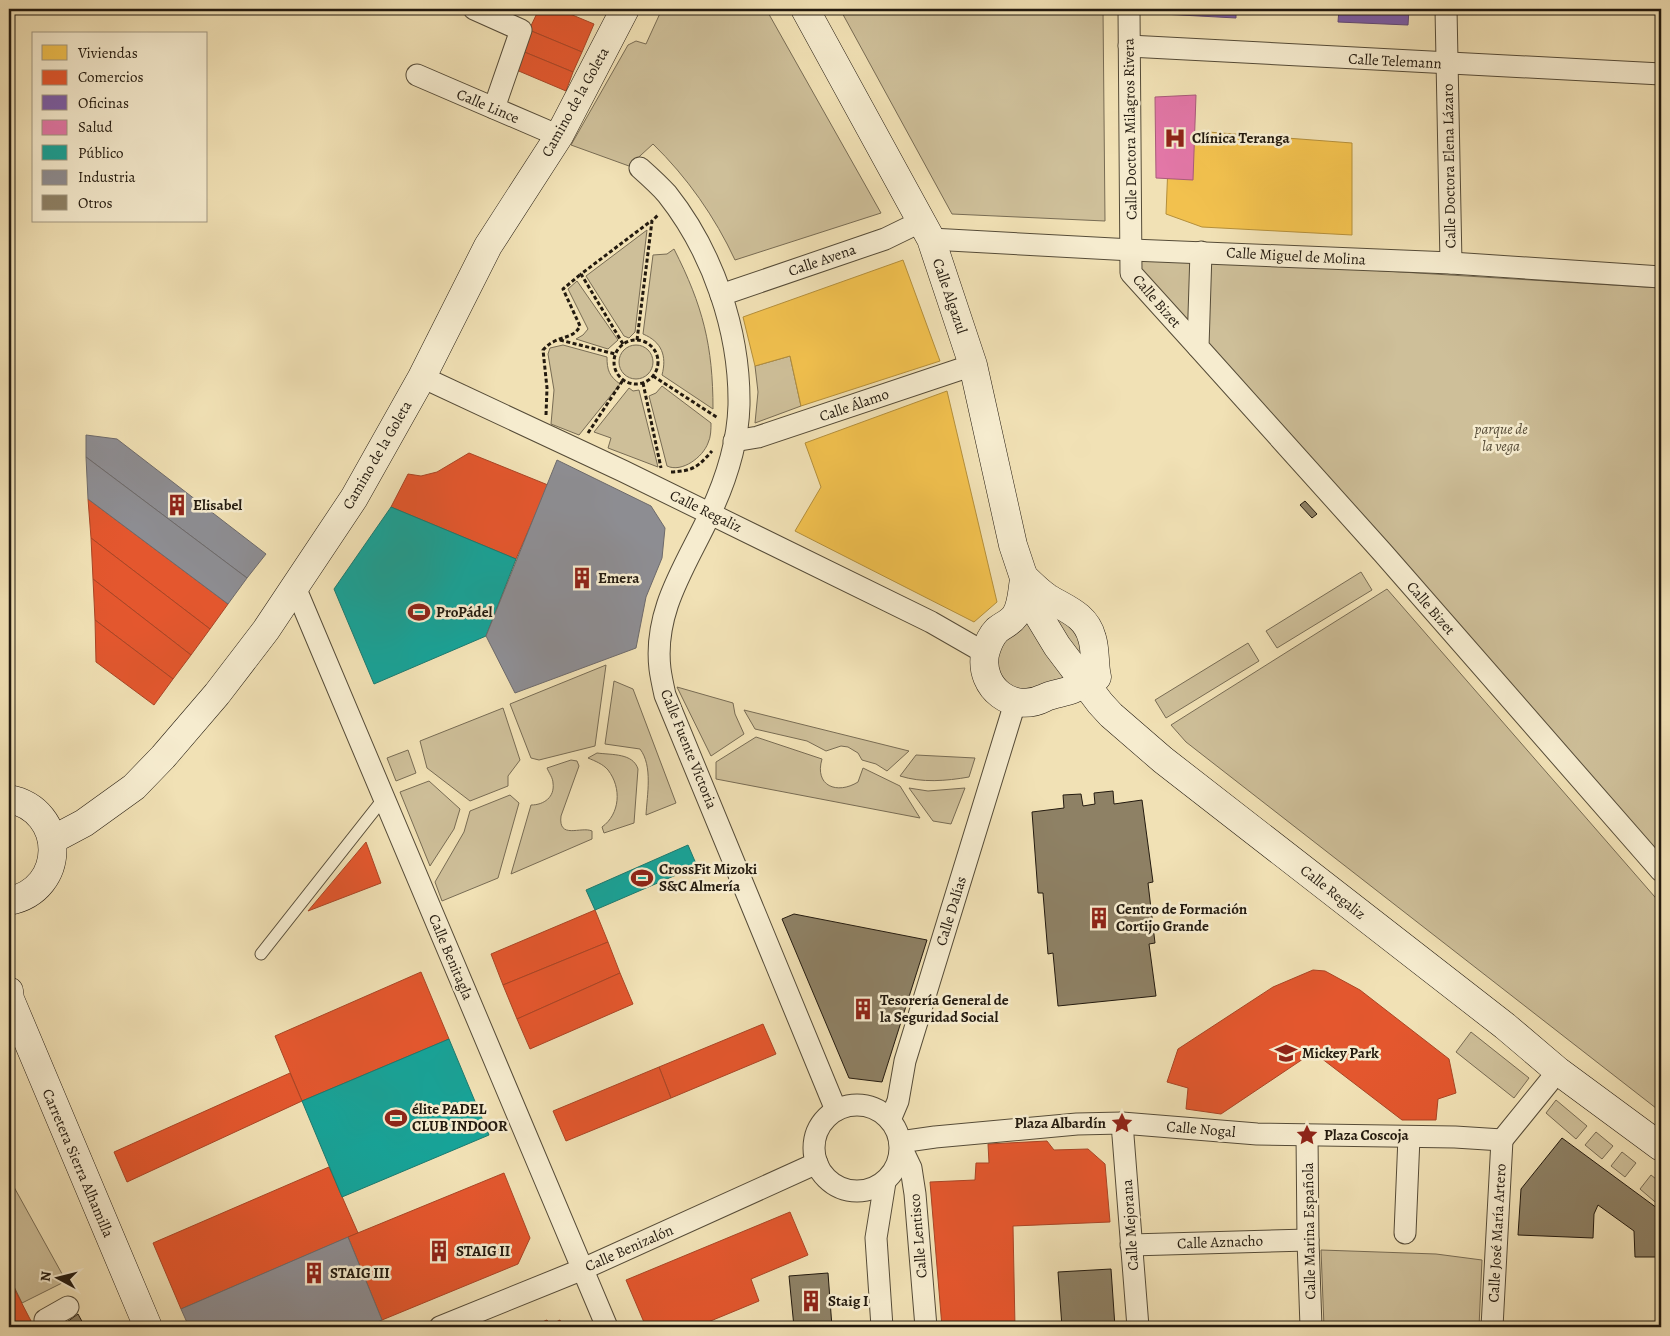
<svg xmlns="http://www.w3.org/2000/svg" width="1670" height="1336" viewBox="0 0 1670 1336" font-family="Alegreya,serif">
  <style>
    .green { fill: #cebf99; stroke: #786c54 }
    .homes { fill: #f2c14e; stroke: #b48f3b }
    .shops { fill: #e4572e; stroke: #aa4525 }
    .offices { fill: #7b5ea7; stroke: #614a79 }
    .health { fill: #e377a8; stroke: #a95b7a }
    .public { fill: #17a398; stroke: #1b7a6f }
    .industry { fill: #8d8d92; stroke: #6d6a6b }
    .building { fill: #8e8165; stroke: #231a0f }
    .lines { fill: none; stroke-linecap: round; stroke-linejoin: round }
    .lane-casing { stroke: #564c38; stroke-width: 13 }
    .street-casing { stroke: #564c38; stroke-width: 23 }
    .secondary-casing { stroke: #231a0f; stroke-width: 29 }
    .path { stroke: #231a0f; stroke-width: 3; stroke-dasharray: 4 2.5; stroke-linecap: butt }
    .lane { stroke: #f6eccf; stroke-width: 11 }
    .street { stroke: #f6eccf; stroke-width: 21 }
    .secondary { stroke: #f6eccf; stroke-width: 28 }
    .labels { text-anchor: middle; stroke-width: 5; stroke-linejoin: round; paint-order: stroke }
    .street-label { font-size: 15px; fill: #231a0f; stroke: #f6eccf }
    .poi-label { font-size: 15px; font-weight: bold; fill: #231a0f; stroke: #f6eccf; text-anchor: start }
    .park-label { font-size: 15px; font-style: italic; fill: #564c38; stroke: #f6eccf }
  </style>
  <rect width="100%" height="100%" fill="#f1e1b5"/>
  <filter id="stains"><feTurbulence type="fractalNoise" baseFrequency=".004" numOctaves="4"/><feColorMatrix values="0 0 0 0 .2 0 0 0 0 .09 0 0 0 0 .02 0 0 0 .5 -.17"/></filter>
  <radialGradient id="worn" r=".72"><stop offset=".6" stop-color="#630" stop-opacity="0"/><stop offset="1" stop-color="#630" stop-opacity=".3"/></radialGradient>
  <g class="green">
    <path d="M662,9H766L881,213L735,260C715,217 687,177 653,144L629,166L571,145L628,45L636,41L646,44Z"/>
    <polygon points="840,9 1103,9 1105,221 952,214"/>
    <polygon points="647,230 635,332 629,338 624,336 586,276"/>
    <path d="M674,249C703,306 713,346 713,409L662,375C667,356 662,342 643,334L653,255L667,254Z"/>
    <polygon points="1157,257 1661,288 1661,857 1140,276 1140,260"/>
    <polygon points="577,281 618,340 608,349 576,339 583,335 588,329 568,289"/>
    <circle cx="636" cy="362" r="17"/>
    <path d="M563,345L607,357C607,370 609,376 620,384L579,435L551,424L554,390L548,354L550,348Z"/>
    <polygon points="790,356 801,406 755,423 758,392 755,366"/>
    <path d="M662,386L711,423C711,429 711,437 708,443C703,457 682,473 667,466L649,396L656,393Z"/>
    <polygon points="629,388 633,391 639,390 658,467 608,448 611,438 594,432"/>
    <polygon points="1361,572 1372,590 1277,648 1266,631"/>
    <polygon points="1387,589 1661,904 1661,1112 1186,742 1171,725"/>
    <polygon points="1054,616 1079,628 1084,665"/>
    <polygon points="1026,620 1067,679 1064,685 1017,692 1000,679 996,648"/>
    <polygon points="1248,643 1259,661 1166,718 1155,700"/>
    <polygon points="606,665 595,746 539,760 531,758 510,704"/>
    <path d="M614,681L633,689L676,803L646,815C647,795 653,766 640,749L605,744Z"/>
    <polygon points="677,687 733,703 735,714 744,734 711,756"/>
    <polygon points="503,708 520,760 508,776 508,786 470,801 427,768 420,741"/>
    <polygon points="744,710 909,751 887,771 876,764 862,760 858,753 848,747 841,746 826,751 807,741 755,729"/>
    <path d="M756,737L822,759C814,786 837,795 858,782L863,768L900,786L920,818L716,779V762Z"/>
    <polygon points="408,750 416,773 396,781 387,758"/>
    <path d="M597,753C612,755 633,753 638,769L634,823L604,833L602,827C620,814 622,788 608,770C603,764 595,761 588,758Z"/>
    <path d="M916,755L975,758L969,777C946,781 922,783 900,776Z"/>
    <path d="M571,760L577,761L579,766L561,816C558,840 581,826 592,831V839L511,874L531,805C544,805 555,797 553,783C553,778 549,773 547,768Z"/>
    <polygon points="429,781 460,809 454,829 430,866 400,792"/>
    <polygon points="909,788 928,791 965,788 951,824 933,821"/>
    <polygon points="510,795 519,803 498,878 442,901 435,882 464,832 470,811"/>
    <polygon points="1471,1032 1529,1078 1514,1098 1456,1052"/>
    <polygon points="1556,1100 1587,1126 1576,1139 1546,1113"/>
    <polygon points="1596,1132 1613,1146 1602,1159 1585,1145"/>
    <polygon points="1622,1152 1636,1163 1625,1177 1611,1166"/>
    <polygon points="1651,1175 1661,1183 1661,1207 1640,1189"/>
    <polygon points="9,1178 66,1281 22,1303 9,1276"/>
    <polygon points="1321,1250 1436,1254 1482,1260 1479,1327 1324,1327"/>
  </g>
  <g class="homes">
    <polygon points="1208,132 1352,143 1352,235 1202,227 1166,214 1169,140"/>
    <polygon points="903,260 940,361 801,406 790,356 755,366 743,317"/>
    <polygon points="947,391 997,602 974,622 795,531 821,487 805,443"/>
  </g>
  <g class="shops">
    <polygon points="539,9 558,9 594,24 582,52 529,30"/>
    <polygon points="529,30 582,52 573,72 522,51"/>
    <polygon points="522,51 573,72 566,91 514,69"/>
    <polygon points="469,453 548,485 516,559 391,507 408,474 421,476 437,472"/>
    <polygon points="88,499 228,604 210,629 91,538"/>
    <polygon points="91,538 210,629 191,655 93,579"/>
    <polygon points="93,579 191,655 173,679 95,620"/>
    <polygon points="95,620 173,679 154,705 96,662"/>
    <polygon points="366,842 381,883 308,911"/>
    <polygon points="595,910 608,942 503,985 491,954"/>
    <polygon points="608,942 620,973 517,1019 503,985"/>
    <polygon points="1313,970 1325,971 1360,990 1449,1059 1456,1093 1438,1099 1436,1120 1402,1120 1321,1058 1303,1059 1221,1114 1186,1109 1188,1088 1167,1082 1178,1049 1273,987"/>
    <polygon points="421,972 449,1039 302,1101 275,1036"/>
    <polygon points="620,973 633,1004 530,1049 517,1019"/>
    <polygon points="763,1024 776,1054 671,1098 659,1067"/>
    <polygon points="659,1067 671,1098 566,1141 553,1111"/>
    <polygon points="290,1073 302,1101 127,1182 114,1152"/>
    <polygon points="1047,1141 1054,1150 1088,1149 1105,1164 1110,1222 1013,1226 1015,1327 942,1327 930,1182 975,1180 976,1163 989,1163 988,1144"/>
    <polygon points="329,1167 358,1233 181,1309 153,1243"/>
    <polygon points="504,1173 530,1238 518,1264 382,1320 348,1237"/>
    <polygon points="790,1212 808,1255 751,1279 759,1301 696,1327 646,1327 626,1280"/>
    <polygon points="9,1276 16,1292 9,1294"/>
    <polygon points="16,1292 31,1321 9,1327 9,1294"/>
    <polygon points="547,1320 550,1325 560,1320 563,1327 530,1327"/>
    <polygon points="31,1321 35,1327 9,1327"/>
  </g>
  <g class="offices">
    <polygon points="1163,9 1236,9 1236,18 1162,14"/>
    <polygon points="1339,9 1409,9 1408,25 1338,22"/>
  </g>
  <polygon class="health" points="1196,95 1193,180 1156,178 1155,97"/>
  <g class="public">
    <polygon points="391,507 516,559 486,636 374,684 334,589"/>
    <polygon points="688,845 697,866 595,910 586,890"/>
    <polygon points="449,1039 489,1135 342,1197 302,1101"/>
  </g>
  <g class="industry">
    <polygon points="502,9 519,9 516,15"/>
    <polygon points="86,435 117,439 266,554 247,578 86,457"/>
    <polygon points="86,457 247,578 228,604 88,499"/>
    <polygon points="557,460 651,506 665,528 662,558 646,597 636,648 515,693 486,636"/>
    <polygon points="348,1237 382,1320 366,1327 189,1327 181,1309"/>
  </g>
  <g class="building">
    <polygon points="1305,501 1317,514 1312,518 1300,505"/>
    <polygon points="1113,791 1114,804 1142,800 1153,882 1148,883 1155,943 1149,944 1156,996 1058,1006 1053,953 1048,954 1043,893 1038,893 1032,812 1064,808 1063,795 1081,794 1083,806 1095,804 1094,793"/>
    <polygon points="794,914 927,940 882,1082 849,1078 782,919"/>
    <polygon points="1562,1138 1661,1211 1661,1257 1635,1257 1634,1231 1598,1205 1594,1214 1593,1238 1518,1235 1521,1189"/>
    <polygon points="1111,1269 1115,1327 1062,1327 1058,1272"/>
    <polygon points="828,1273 832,1327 794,1327 789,1276"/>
    <polygon points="78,1314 85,1327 60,1327"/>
  </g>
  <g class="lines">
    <g class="lane-casing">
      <polyline id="lane" points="261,954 384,798"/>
    </g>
    <g class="street-casing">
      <g id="street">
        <polyline points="474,9 521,30 494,108"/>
        <polyline points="1129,9 1131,273 1198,347"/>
        <polyline points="1446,9 1451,263"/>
        <polyline points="1129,46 1661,74"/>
        <polyline points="417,75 559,136"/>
        <path d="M640,168C649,176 659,185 667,194C713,252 740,331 739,405C738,442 726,480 710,514C687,564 653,610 660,669C661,677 663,686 665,695L836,1110"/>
        <polyline points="931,239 1132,250 1451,263 1661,277"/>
        <polyline points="1201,252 1198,347 1383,553 1661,871"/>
        <polyline points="721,295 885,239 922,221"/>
        <polyline points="422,377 623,471 931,622 985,653"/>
        <polyline points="734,441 758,437 973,365"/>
        <polyline points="295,587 607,1327"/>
        <circle cx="857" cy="1148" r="43"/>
        <polyline points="890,1120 898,1101 905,1061 1015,703"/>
        <polyline points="1122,1123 1138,1327"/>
        <polyline points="1307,1135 1308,1240 1311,1327"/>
        <polyline points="1502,1140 1558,1071"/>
        <polyline points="900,1142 935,1137 1077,1124 1122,1123 1257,1134 1455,1137 1502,1140"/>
        <polyline points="901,1147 911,1168 915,1194 926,1327"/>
        <polyline points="1405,1233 1409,1137"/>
        <polyline points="1131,1245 1308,1240"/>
        <polyline points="49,1327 45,1320 68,1307"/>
        <polyline points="440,1327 583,1269 817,1163"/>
        <polyline points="882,1327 876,1238 885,1182"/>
        <polyline points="1492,1327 1502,1140"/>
      </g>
    </g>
    <g class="secondary-casing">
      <g id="secondary">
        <polyline points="805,9 931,239 973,365 1013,545 1034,608 1057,646 1100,703 1111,715 1163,760 1505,1026 1558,1071 1661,1147"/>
        <path d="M1024,577C1032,585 1039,592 1048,598C1066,609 1086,615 1092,638C1096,651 1094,664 1097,677"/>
        <path d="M1024,579C1022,591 1022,606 1015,616C1010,623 1003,625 997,630C991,636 987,646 985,654C979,688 1013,714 1044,698C1055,692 1074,693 1082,683C1088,677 1091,666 1094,659"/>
        <path d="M9,799C67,810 67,890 9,901"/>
        <polyline points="52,840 84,823 134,787 163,757 217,694 266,630 354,498 422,377 488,246 559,136 625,9"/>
        <polyline points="9,991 10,999 148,1327"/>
      </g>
    </g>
    <g class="path">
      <circle cx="636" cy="362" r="22"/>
      <polyline points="560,340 615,354"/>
      <polyline points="637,340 652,221 658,215"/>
      <polyline points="623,344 581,274 651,221"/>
      <polyline points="653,376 718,418"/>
      <polyline points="643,383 661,468"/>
      <path d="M546,415L547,388L543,350C546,347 549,344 553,342C563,336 574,338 580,326L563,289L581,274"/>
      <polyline points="588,433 623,380"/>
      <path d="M671,472C693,471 698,467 712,451"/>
    </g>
    <use href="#lane" class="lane"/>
    <use href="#street" class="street"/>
    <use href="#secondary" class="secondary"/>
  </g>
  <defs>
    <g id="hospital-bare" transform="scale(1.725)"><path d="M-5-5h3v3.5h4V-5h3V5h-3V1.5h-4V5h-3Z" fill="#8f2418" stroke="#f6eccf" stroke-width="2.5" paint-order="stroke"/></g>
    <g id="building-bare" transform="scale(1.725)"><path d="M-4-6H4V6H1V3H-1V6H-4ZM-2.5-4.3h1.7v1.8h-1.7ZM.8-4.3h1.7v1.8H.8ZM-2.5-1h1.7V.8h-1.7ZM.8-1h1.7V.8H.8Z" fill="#8f2418" stroke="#f6eccf" stroke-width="2.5" paint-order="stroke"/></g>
    <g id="stadium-bare" transform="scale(1.725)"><path d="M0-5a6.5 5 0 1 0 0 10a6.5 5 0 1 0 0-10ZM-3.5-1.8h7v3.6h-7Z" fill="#8f2418" stroke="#f6eccf" stroke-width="2.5" paint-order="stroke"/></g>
    <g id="school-bare" transform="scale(1.725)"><path d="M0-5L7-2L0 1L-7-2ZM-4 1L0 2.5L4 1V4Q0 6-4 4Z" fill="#8f2418" stroke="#f6eccf" stroke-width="2.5" paint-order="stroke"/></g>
    <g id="sight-bare" transform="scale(1.725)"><path d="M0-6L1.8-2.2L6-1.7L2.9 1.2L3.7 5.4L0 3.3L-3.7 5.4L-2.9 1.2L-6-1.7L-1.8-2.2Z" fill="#8f2418" stroke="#f6eccf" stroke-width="2.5" paint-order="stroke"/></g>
  </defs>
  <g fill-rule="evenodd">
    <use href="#hospital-bare" x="1175" y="138"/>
    <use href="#building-bare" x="177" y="505"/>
    <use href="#building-bare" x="582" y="578"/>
    <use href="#stadium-bare" x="419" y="612"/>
    <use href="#stadium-bare" x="642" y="878"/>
    <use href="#building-bare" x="1099" y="918"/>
    <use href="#building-bare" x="863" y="1009"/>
    <use href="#school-bare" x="1286" y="1053"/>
    <use href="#stadium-bare" x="396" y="1118"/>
    <use href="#sight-bare" x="1122" y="1123"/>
    <use href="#sight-bare" x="1307" y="1135"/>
    <use href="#building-bare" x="439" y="1251"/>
    <use href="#building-bare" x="314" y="1273"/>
    <use href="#building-bare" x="811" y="1301"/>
  </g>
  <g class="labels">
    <g class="street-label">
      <text transform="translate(1395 61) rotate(3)" y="5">Calle Telemann</text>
      <text transform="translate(575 102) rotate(-61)" y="5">Camino de la Goleta</text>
      <text transform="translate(488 106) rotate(23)" y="5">Calle Lince</text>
      <text transform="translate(1130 129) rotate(-91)" y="5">Calle Doctora Milagros Rivera</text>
      <text transform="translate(1449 166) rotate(-91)" y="5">Calle Doctora Elena Lázaro</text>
      <text transform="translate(1296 256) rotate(3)" y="5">Calle Miguel de Molina</text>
      <text transform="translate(822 260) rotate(-19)" y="5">Calle Avena</text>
      <text transform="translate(950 296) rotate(71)" y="5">Calle Algazul</text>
      <text transform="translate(1157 301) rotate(49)" y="5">Calle Bizet</text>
      <text transform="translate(854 405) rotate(-19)" y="5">Calle Álamo</text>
      <text transform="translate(377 455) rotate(-60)" y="5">Camino de la Goleta</text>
      <text transform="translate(706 511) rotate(26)" y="5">Calle Regaliz</text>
      <text transform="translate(1431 608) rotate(49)" y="5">Calle Bizet</text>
      <text transform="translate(689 749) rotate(68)" y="5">Calle Fuente Victoria</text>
      <text transform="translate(1333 892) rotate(38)" y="5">Calle Regaliz</text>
      <text transform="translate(951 911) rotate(-73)" y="5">Calle Dalías</text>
      <text transform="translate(451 957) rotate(67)" y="5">Calle Benitagla</text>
      <text transform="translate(1201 1129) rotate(5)" y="5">Calle Nogal</text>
      <text transform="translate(78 1163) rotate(67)" y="5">Carretera Sierra Alhamilla</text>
      <text transform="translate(1130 1225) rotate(-94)" y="5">Calle Mejorana</text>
      <text transform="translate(1309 1231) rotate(-91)" y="5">Calle Marina Española</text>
      <text transform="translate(1497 1233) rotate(-87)" y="5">Calle José María Artero</text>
      <text transform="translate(918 1236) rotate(-95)" y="5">Calle Lentisco</text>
      <text transform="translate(1220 1242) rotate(-2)" y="5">Calle Aznacho</text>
      <text transform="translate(629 1248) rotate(-24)" y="5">Calle Benizalón</text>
    </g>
    <g class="poi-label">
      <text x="1192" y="143">Clínica Teranga</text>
      <text x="193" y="510">Elisabel</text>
      <text x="598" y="583">Emera</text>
      <text x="436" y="617">ProPádel</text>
      <text x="659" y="874">CrossFit Mizoki<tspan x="659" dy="17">S&amp;C Almería</tspan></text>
      <text x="1116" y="914">Centro de Formación<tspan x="1116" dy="17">Cortijo Grande</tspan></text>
      <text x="880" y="1005">Tesorería General de<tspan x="880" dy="17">la Seguridad Social</tspan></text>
      <text x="1302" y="1058">Mickey Park</text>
      <text x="412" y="1114">élite PADEL<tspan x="412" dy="17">CLUB INDOOR</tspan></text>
      <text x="1106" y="1128" text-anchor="end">Plaza Albardín</text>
      <text x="1324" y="1140">Plaza Coscoja</text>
      <text x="456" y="1256">STAIG II</text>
      <text x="330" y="1278">STAIG III</text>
      <text x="828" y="1306">Staig I</text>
    </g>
    <g class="park-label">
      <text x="1501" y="434">parque de<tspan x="1501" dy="17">la vega</tspan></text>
    </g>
  </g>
  <rect width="1670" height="1336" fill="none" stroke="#f1e1b5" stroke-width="30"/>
  <rect x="10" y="10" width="1650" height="1316" fill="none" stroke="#231a0f" stroke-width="2.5"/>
  <rect x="15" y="15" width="1640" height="1306" fill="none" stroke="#231a0f"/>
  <rect x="32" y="32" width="175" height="190" fill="#f6eccf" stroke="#a29882"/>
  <rect x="42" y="45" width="25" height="15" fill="#f2c14e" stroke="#a29882"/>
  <text x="78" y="58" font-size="15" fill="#231a0f">Viviendas</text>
  <rect x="42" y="70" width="25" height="15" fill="#e4572e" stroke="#a29882"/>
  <text x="78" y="82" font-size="15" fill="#231a0f">Comercios</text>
  <rect x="42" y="95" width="25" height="15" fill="#7b5ea7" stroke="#a29882"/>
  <text x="78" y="108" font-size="15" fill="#231a0f">Oficinas</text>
  <rect x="42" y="120" width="25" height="15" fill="#e377a8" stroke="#a29882"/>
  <text x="78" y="132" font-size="15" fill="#231a0f">Salud</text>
  <rect x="42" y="145" width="25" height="15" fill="#17a398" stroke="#a29882"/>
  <text x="78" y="158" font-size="15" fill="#231a0f">Público</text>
  <rect x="42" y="170" width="25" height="15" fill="#8d8d92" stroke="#a29882"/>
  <text x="78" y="182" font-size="15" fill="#231a0f">Industria</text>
  <rect x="42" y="195" width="25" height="15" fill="#8e8165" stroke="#a29882"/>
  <text x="78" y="208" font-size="15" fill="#231a0f">Otros</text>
  <g transform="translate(58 1278) rotate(277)" stroke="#f6eccf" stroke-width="4" paint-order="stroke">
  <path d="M0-4L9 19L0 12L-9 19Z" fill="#231a0f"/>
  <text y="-8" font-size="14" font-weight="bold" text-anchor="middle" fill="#231a0f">N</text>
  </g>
  <rect width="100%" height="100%" filter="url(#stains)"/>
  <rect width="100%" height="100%" fill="url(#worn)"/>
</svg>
